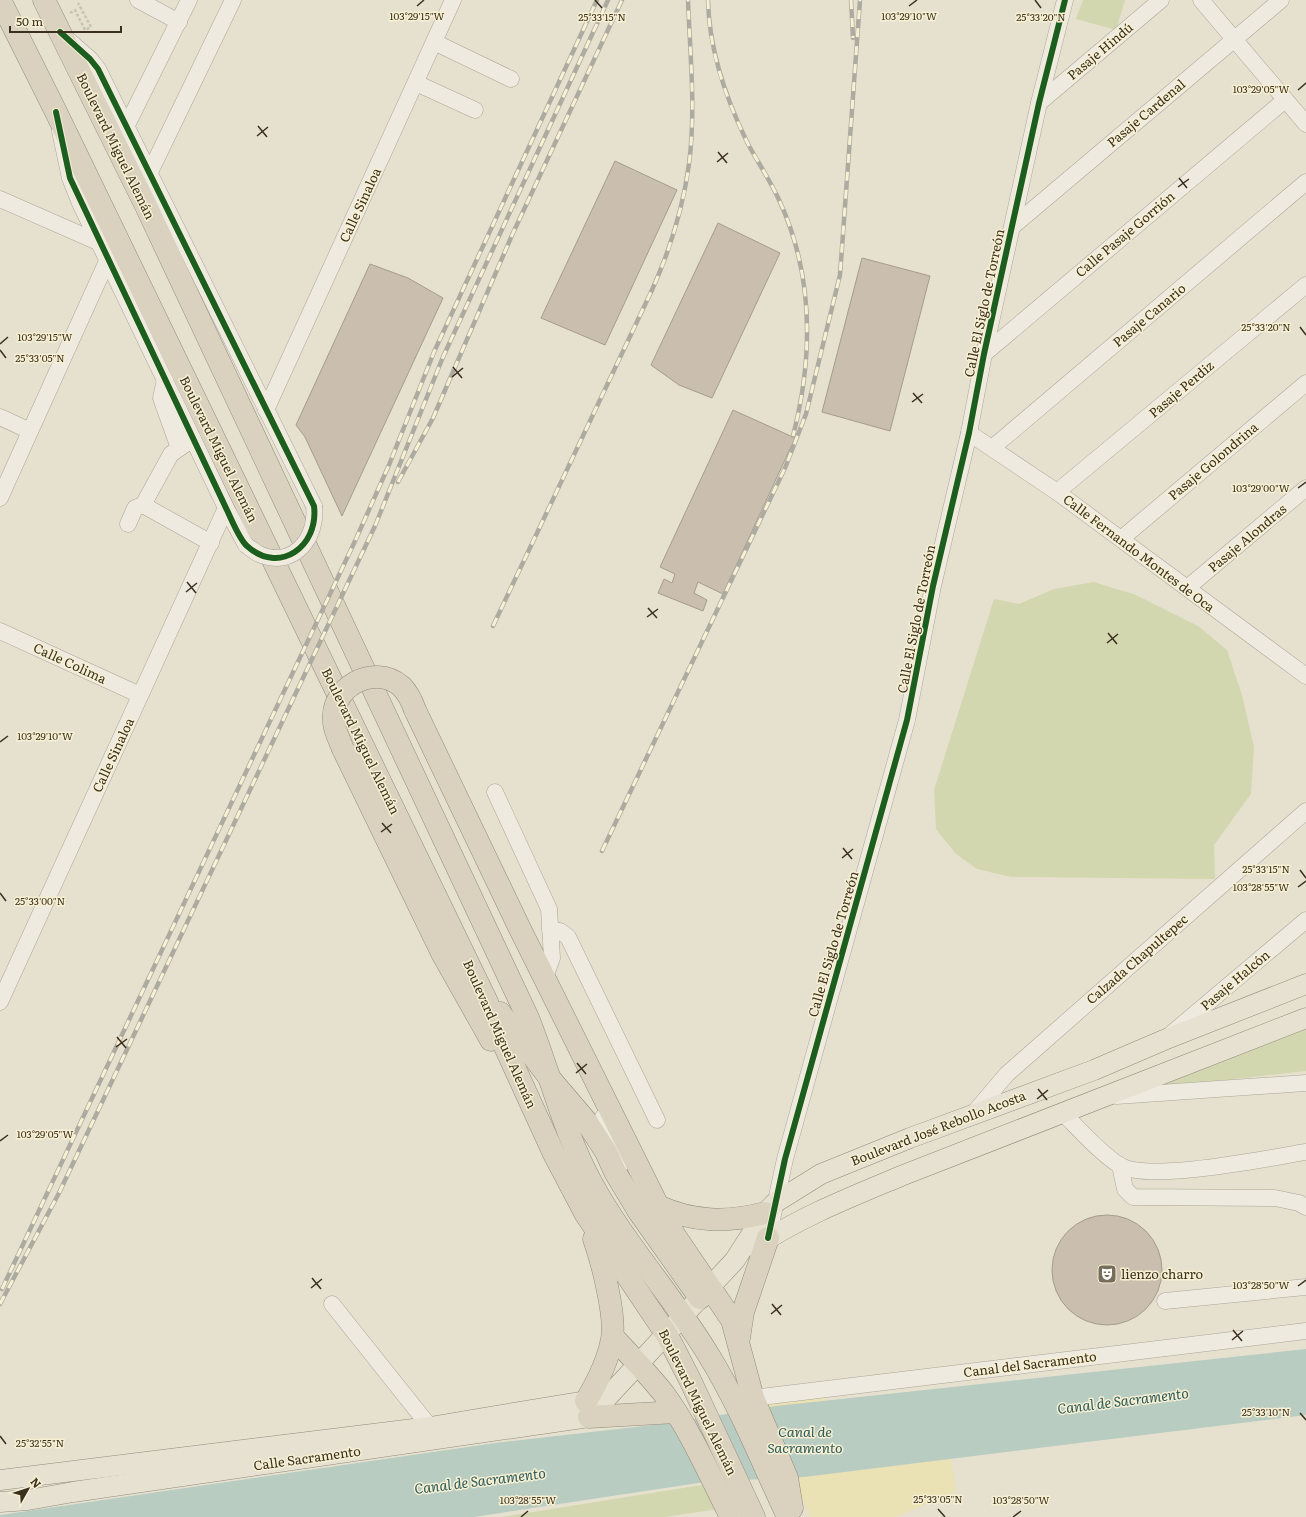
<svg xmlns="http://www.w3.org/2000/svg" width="1306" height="1517" viewBox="0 0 1306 1517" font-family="Literata,serif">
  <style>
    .green { fill: #d3d7af }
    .sand { fill: #eae1b4 }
    .water { fill: #b8ccc2 }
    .building { fill: #cabfae; stroke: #a69c8d }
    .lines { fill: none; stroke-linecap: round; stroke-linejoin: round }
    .minor-casing { stroke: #aba596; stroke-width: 17 }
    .major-casing { stroke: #918b7d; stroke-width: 21 }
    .highway-casing { stroke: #918b7d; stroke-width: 23 }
    .path { stroke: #c7c2b6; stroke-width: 2.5; stroke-dasharray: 3 2; stroke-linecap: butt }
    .minor { stroke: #eeeae0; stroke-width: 16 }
    .major { stroke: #e6e1d1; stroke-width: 20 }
    .highway { stroke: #dad2be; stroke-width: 22 }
    .rail-casing { stroke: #adaaa0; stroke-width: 4.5 }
    .rail { stroke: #f7f0d3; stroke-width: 3; stroke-dasharray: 9; stroke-linecap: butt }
    .minor-bridge-casing { stroke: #aba596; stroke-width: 17; stroke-linecap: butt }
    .highway-bridge-casing { stroke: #918b7d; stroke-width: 23; stroke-linecap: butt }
    .minor-bridge { stroke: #eeeae0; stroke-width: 16 }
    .highway-bridge { stroke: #dad2be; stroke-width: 22 }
    .cycleway-casing { stroke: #f7f0d3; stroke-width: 8 }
    .cycleway { stroke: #1b5e20; stroke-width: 6 }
    .ticks { fill: none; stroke: #3b2f1d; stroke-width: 1.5 }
    .labels { text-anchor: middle; stroke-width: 3; stroke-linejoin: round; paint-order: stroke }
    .street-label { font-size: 13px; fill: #3b2f1d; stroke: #f7f0d3 }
    .poi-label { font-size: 13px; fill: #3b2f1d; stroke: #f7f0d3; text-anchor: start }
    .water-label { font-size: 14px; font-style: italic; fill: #2c5a5b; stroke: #f7f0d3 }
    .ticks-label { font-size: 10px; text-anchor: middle; fill: #3b2f1d; stroke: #f7f0d3; stroke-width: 3; stroke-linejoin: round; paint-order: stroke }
  </style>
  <rect width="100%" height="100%" fill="#e6e1ce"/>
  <g class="green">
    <polygon points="1083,0 1125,0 1116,30 1076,19"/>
    <polygon points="1094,582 1136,595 1198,626 1227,650 1242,695 1254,747 1251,794 1214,845 1215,879 1011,877 977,869 956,854 936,829 934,790 994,599 1019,604 1054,589"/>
    <polygon points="1306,1026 1306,1071 1138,1090"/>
    <polygon points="708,1484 719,1509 665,1517 501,1517"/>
  </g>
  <polygon class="sand" points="819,1397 948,1440 956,1491 896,1517 810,1517 762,1403"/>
  <polygon class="water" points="1306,1349 1306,1415 804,1477 705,1482 474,1517 0,1517 0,1515 495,1443 670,1423 776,1406"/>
  <g class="building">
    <polygon points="615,161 677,190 605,345 541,318"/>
    <polygon points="718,223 780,253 712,398 679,385 651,365"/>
    <polygon points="862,258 930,276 890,431 822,412"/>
    <polygon points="370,264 408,278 443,298 342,516 305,437 296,425"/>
    <polygon points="733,410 795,438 723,594 698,582 694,593 707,600 703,611 658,593 664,579 672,583 675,574 660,567"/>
    <circle cx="1107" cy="1270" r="55"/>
  </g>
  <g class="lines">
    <g class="minor-casing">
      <g id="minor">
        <polyline points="138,0 179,22"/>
        <polyline points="1201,0 1306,124"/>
        <polyline points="66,38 90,59 98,69 314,506"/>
        <polyline points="434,42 511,79"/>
        <polyline points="416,83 475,110"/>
        <polyline points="1039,103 1161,0"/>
        <polyline points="127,125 189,0"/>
        <polyline points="60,131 70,178 80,203 226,508 246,545"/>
        <polyline points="150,172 233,0"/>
        <polyline points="0,199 100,243"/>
        <polyline points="1012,227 1281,0"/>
        <polyline points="984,354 1285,100"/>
        <polyline points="165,380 161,398 179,448"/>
        <polyline points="266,410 453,0"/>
        <polyline points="0,417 30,431"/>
        <polyline points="969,433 1057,492 1306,676"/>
        <polyline points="992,448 1306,182"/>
        <polyline points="1057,492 1306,285"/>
        <polyline points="0,498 108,259"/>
        <polyline points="143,505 211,543"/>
        <polyline points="128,524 135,508 143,505 171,454 193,439"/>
        <polyline points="1121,539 1306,383"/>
        <polyline points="1187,588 1306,488"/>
        <polyline points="0,631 140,695"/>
        <polyline points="495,792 549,909 552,958 545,977 545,985"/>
        <polyline points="550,929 560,931 568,937 657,1120"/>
        <polyline points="0,1002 226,508"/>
        <polyline points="1171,1034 1306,920"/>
        <polyline points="1116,1096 1306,1083"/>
        <path d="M1063,1113C1080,1130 1098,1151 1119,1165C1148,1183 1268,1158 1306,1152"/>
        <polyline points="973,1114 1007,1074 1306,811"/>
        <polyline points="603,1117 620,1165"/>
        <polyline points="1120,1165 1125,1189 1133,1197 1275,1198 1299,1203 1306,1207"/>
        <polyline points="768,1238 785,1159 907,720 933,586 969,433 984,354 1039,103 1065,0"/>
        <polyline points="1165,1301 1306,1287"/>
        <polyline points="332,1304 430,1427 432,1437"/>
        <polyline points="753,1398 1306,1331"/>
      </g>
    </g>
    <g class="major-casing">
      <g id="major">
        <path d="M755,1247C800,1217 851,1197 901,1176L1306,1018"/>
        <polyline points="0,1480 430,1427 586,1401 603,1400"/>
        <polyline points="0,1502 28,1500 73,1492 589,1417 735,1260 765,1213 776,1202 821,1174 910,1138 1094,1070 1164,1040 1306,984"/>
      </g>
    </g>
    <g class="highway-casing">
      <g id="highway">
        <polyline points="0,0 56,112 487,1002 506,1049 554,1154 585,1213 667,1335 690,1380 754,1517"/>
        <path d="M44,0L146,206L528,1018C550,1073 563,1130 591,1182C624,1243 672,1295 708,1354C740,1406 762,1462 788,1517"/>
        <polyline points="415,710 520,929 658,1206 675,1236 732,1320 753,1398 787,1478 792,1508"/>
        <polyline points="343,749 442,953 491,1040"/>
        <polyline points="500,1013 552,1081 586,1121 606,1152 615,1172 639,1212 700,1298"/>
        <path d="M658,1206C693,1222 727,1223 765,1213"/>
        <path d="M613,1337C630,1355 648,1374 664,1394C691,1431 710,1476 731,1517"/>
        <polyline points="739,1338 743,1312 768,1238"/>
        <path d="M586,1401C598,1381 608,1361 612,1339C616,1315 602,1262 594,1239"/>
        <polyline points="589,1417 676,1412"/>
      </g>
    </g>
    <polyline class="path" points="70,13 75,10 85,30 91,27 78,3"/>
    <use href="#minor" class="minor"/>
    <use href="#major" class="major"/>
    <use href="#highway" class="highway"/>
    <g class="rail-casing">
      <g id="rail">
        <path d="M708,0C709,51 726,99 748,144C759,164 771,182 780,202C814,277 813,358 793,436"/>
        <polyline points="851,0 853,38"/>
        <polyline points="398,482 433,418 513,233 622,0"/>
        <path d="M493,626L652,290C670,250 683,208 689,164C696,110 690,54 688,0"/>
        <polyline points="602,851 785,468 806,414 840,275 860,0"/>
        <polyline points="2,1289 356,539 389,465 434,352 597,0"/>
        <polyline points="0,1304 59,1193 375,526 443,357 608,0"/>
      </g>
    </g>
    <use href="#rail" class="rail"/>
    <g class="minor-bridge-casing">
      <path id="minor-bridge" d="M246,545C250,548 255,552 259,554C293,569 318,538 314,506"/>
    </g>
    <g class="highway-bridge-casing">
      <path id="highway-bridge" d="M343,749C340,741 335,732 334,723C329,687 374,663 401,686C408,693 412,701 415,710"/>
    </g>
    <use href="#minor-bridge" class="minor-bridge"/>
    <use href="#highway-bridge" class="highway-bridge"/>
    <g class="cycleway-casing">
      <g id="cycleway">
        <path d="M56,112L70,178L226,508C231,518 239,539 247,546C279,575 319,547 314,506L98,69L90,59L60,32"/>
        <polyline points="768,1238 785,1159 907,720 933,586 969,433 984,354 1039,103 1065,0"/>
      </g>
    </g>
    <use href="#cycleway" class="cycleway"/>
  </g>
  <path class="ticks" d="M595,0L602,8M1035,0L1041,8M417,6L424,0M909,6L917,0M1298,90L1306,83M258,126L267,137M257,136L268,127M718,152L727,163M717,162L728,153M1179,178L1187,188M1178,187L1189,179M1300,327L1306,335M0,344L8,337M0,350L6,358M453,367L462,378M452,377L463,368M913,393L922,403M912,402L923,394M1298,488L1306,482M187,582L196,593M186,592L197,583M648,608L657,618M647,617L658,609M1108,633L1117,644M1107,643L1118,634M0,742L8,736M382,823L391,833M381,832L392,824M843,848L852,859M842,858L853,849M1300,870L1306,878M1298,887L1306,881M0,893L6,901M117,1037L126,1048M116,1047L127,1039M577,1063L586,1074M576,1073L587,1064M1038,1089L1047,1100M1037,1099L1048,1090M0,1141L8,1135M312,1278L321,1289M1298,1286L1306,1280M311,1288L322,1279M772,1304L781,1315M771,1314L782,1305M1233,1330L1242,1341M1232,1340L1243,1331M1300,1413L1306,1420M0,1436L6,1444M938,1509L945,1517M521,1517L528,1511M1013,1517L1021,1511"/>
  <defs>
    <g id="theatre-square" transform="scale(1)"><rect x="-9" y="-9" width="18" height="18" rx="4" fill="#776d5b" stroke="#f7f0d3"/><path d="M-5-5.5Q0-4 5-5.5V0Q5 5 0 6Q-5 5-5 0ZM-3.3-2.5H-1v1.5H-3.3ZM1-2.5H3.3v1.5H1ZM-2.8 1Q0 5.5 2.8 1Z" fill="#fff"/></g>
  </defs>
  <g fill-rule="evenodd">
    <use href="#theatre-square" x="1107" y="1274"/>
  </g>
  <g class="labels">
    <g class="street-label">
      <text transform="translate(1100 51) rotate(-40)" y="5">Pasaje Hindú</text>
      <text transform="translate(1146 113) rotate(-40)" y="5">Pasaje Cardenal</text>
      <text transform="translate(116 146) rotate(64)" y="5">Boulevard Miguel Alemán</text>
      <text transform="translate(360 205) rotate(-65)" y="5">Calle Sinaloa</text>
      <text transform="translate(1125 234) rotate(-40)" y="5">Calle Pasaje Gorrión</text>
      <text transform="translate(984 303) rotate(-78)" y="5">Calle El Siglo de Torreón</text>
      <text transform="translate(1149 315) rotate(-40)" y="5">Pasaje Canario</text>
      <text transform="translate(1181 389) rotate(-40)" y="5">Pasaje Perdiz</text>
      <text transform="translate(219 449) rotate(64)" y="5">Boulevard Miguel Alemán</text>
      <text transform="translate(1213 461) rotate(-40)" y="5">Pasaje Golondrina</text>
      <text transform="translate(1247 538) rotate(-40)" y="5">Pasaje Alondras</text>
      <text transform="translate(1139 553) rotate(37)" y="5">Calle Fernando Montes de Oca</text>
      <text transform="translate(916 619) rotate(-79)" y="5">Calle El Siglo de Torreón</text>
      <text transform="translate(70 663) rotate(25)" y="5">Calle Colima</text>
      <text transform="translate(361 741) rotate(64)" y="5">Boulevard Miguel Alemán</text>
      <text transform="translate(113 755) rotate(-65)" y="5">Calle Sinaloa</text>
      <text transform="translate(833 944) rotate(-74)" y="5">Calle El Siglo de Torreón</text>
      <text transform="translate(1137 959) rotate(-41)" y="5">Calzada Chapultepec</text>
      <text transform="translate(1235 980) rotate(-40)" y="5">Pasaje Halcón</text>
      <text transform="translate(500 1034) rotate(66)" y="5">Boulevard Miguel Alemán</text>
      <text transform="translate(938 1128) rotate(-21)" y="5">Boulevard José Rebollo Acosta</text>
      <text transform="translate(1030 1364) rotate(-7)" y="5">Canal del Sacramento</text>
      <text transform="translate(698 1402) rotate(64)" y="5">Boulevard Miguel Alemán</text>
      <text transform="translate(307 1458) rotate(-8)" y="5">Calle Sacramento</text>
    </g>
    <g class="poi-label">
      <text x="1121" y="1279">lienzo charro</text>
    </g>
    <g class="water-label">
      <text transform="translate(1123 1401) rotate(-7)" y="5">Canal de Sacramento</text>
      <text x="805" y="1437">Canal de<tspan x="805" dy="16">Sacramento</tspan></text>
      <text transform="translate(480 1481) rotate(-7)" y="5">Canal de Sacramento</text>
    </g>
  </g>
  <g class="ticks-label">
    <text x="417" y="20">103°29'15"W</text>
    <text x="909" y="20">103°29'10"W</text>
    <text x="602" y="21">25°33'15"N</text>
    <text x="1041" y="21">25°33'20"N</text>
    <text x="1261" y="93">103°29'05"W</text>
    <text x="1266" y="331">25°33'20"N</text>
    <text x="45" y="341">103°29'15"W</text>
    <text x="40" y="362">25°33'05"N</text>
    <text x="1261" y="492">103°29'00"W</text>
    <text x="45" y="740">103°29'10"W</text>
    <text x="1266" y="873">25°33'15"N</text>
    <text x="1261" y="891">103°28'55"W</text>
    <text x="40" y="905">25°33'00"N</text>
    <text x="45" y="1138">103°29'05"W</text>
    <text x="1261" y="1289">103°28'50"W</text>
    <text x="1266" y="1416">25°33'10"N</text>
    <text x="40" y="1447">25°32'55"N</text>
    <text x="938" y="1503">25°33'05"N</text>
    <text x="528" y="1504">103°28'55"W</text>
    <text x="1021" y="1504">103°28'50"W</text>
  </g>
  <g transform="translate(28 1489) rotate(51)" stroke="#f7f0d3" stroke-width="3" paint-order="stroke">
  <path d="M0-3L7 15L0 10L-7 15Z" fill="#3b2f1d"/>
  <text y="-6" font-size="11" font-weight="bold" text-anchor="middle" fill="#3b2f1d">N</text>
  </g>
  <path d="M10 26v6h111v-6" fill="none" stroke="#3b2f1d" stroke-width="2"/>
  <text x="16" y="26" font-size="12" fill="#3b2f1d" stroke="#f7f0d3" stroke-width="3" paint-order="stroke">50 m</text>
</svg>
